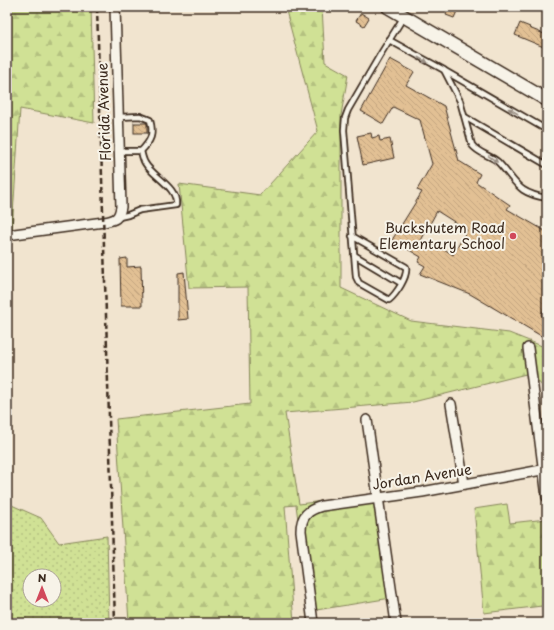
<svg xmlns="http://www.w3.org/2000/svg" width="554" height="630" viewBox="0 0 554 630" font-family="'Playpen Sans',sans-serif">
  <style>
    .grass { fill: url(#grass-dots); stroke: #86865a; fill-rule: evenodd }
    .forest { fill: url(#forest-firs); stroke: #86865a }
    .building { fill: url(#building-back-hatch); stroke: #3b2a1e; fill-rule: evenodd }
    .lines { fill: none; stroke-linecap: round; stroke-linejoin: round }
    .lane-casing { stroke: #3b2a1e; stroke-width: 8 }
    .street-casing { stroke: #3b2a1e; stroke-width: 12 }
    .secondary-casing { stroke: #3b2a1e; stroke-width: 15 }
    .lane { stroke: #f7f3e8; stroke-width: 4.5 }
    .street { stroke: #f7f3e8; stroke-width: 9 }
    .secondary { stroke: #f7f3e8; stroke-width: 12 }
    .rail { stroke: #3b2a1e; stroke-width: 2.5; stroke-dasharray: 6 3; stroke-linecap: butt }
    .oneway { fill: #998e83 }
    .poi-dot { fill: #d1495b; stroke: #f7f3e8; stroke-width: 1.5 }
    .labels { text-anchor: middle; stroke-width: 4; stroke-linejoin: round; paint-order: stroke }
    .street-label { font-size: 14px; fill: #3b2a1e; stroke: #f7f3e8 }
    .poi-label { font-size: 14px; fill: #3b2a1e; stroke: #f7f3e8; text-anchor: end }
  </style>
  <defs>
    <pattern id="grass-dots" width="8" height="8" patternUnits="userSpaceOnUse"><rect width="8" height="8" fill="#d0e195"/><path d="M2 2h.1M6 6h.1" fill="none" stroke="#b4c180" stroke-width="1.8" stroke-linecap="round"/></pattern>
    <pattern id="forest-firs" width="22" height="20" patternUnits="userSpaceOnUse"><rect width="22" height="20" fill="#d0e195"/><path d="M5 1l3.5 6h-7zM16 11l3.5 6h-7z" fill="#b4c180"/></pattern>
    <pattern id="building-back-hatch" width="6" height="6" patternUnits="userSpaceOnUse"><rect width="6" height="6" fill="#e2c094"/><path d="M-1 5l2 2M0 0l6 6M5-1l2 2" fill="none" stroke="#c3a57f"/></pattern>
  </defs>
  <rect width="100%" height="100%" fill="#f1e4cf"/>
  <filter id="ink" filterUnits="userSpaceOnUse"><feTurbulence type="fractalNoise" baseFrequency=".025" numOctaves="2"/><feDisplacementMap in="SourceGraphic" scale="8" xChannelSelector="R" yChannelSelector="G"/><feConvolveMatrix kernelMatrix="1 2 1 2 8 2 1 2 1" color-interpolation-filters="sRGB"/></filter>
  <g filter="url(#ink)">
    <path class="grass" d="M7,503L41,518L59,543L107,536L109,623H7ZM30,576H54V600H30Z"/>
    <g class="forest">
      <polygon points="7,7 91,7 94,123 20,109 12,230 7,231"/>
      <polygon points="285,7 322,7 325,62 348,75 341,115 341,288 411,321 509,333 547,348 547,391 530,373 413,402 285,413 299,504 378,494 391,598 310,611 296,505 285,506 294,623 129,623 116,419 250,404 248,287 189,288 179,184 260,195 318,131"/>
      <polygon points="507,504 510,523 547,519 547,623 543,623 542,606 484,613 474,509"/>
    </g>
    <g class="building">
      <polygon points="449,7 459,7 454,18 446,15"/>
      <polygon points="361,13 369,18 364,26 356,21"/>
      <polygon points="520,23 530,27 529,28 547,35 546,48 515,35"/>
      <path d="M390,59L414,72L406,85L444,106L459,161L480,174L476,182L510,205L507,209L547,232V303L541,315L547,319V329L543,337L470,294L420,274L425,266L418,262L421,257L392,240L422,192L417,190L432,164L420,120L393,107L383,124L361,111ZM437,211L467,230L453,255L435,243L432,248L418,246Z"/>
      <rect x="134" y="123" width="13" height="10"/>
      <polygon points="371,133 372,138 379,136 380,141 390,139 394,158 363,165 357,136"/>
      <polygon points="127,258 127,267 141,266 142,306 121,306 120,259"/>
      <polygon points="184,272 188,319 178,320 178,273"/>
    </g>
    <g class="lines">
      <g class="lane-casing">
        <g id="lane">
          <path d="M389,40L444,70L460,101L472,145C479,154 490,155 498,162C517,182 516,193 547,198"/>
          <polyline points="445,71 547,130"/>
          <path d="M119,117L140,116L150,120C154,134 151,141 141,151"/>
          <polyline points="465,117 547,165"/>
          <path d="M119,217L128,215L140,210L176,205C178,187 153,177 145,163C143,160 142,155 141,151H120"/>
          <path d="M352,236L406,267C408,277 396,294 389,300L359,283L356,277L344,130L345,118L348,110L380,55L403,18"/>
          <polyline points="354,255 401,283"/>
        </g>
      </g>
      <g class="street-casing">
        <g id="street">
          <path d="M7,235L104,222C115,220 119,219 121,207L115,7"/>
          <polyline points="528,348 547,497"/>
          <polyline points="451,404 464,484"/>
          <polyline points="367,420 396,623"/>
          <path d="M313,623L301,531C301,516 308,510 322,506L422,492L547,469"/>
        </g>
      </g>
      <g class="secondary-casing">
        <polyline id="secondary" points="388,7 547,100"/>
      </g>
      <use href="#lane" class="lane"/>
      <use href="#street" class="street"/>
      <use href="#secondary" class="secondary"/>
      <polyline class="rail" points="97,7 115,623"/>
    </g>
    <defs><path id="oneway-solid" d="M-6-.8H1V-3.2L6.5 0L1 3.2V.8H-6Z"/></defs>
    <g class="oneway">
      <use href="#oneway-solid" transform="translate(423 60) rotate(28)"/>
      <use href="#oneway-solid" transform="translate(513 111) rotate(-150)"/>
      <use href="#oneway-solid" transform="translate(493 159) rotate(35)"/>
    </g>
  </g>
  <circle class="poi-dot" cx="513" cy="236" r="4"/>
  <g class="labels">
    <g class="street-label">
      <text transform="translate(104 112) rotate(-92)" y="5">Florida Avenue</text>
      <text transform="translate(422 477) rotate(-9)" y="5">Jordan Avenue</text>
    </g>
    <g class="poi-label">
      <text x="505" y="233">Buckshutem Road<tspan x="505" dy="16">Elementary School</tspan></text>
    </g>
  </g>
  <rect width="554" height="630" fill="none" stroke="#f7f3e8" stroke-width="24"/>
  <rect x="12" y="12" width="530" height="606" fill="none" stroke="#3b2a1e" stroke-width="1.5" filter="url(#ink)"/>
  <g transform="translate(42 588)"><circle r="19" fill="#f7f3e8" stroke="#aca397"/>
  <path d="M0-3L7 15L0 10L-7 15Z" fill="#d1495b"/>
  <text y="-6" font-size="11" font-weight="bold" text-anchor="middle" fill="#3b2a1e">N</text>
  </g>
</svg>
